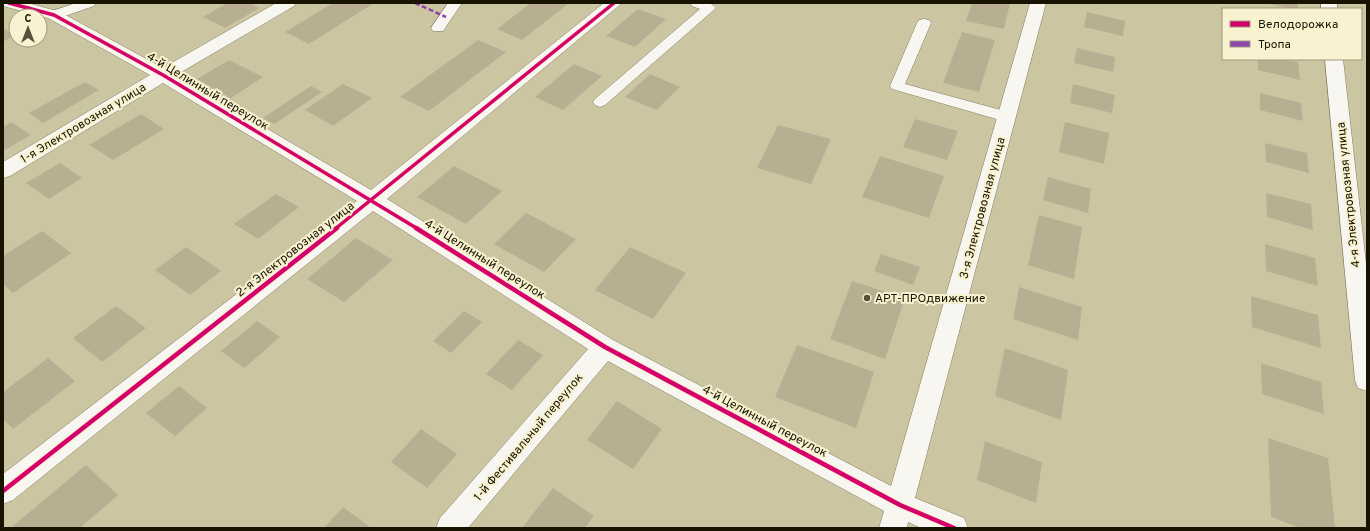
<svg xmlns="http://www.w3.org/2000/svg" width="1370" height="531" viewBox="0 0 1370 531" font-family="Overpass,sans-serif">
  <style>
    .building { fill: #b8af93 }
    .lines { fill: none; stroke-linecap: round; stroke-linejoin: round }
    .service-casing { stroke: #827d60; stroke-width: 1 }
    .minor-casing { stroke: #827d60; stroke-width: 1 }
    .service { fill: #f7f6f1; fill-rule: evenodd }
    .minor { fill: #f7f6f1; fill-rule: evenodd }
    .quiet { stroke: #8e44ad; stroke-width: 2.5; stroke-dasharray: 5 2.5; stroke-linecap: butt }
    .cycleway-far1-casing { stroke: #f8f2d1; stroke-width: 5.5 }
    .cycleway-casing { stroke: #f8f2d1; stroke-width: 7 }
    .cycleway-far1 { stroke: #d6006c; stroke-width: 3.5 }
    .cycleway { stroke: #d6006c; stroke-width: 4.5 }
    .poi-dot { fill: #565138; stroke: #f8f2d1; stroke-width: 1.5 }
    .labels { text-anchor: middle; stroke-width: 4; stroke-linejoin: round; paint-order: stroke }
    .street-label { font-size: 12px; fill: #171300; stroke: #f8f2d1 }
    .poi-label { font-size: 12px; fill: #171300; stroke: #f8f2d1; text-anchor: start }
  </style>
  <rect width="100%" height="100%" fill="#ccc5a1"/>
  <g class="building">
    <polygon points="227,3 249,3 259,8 225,28 203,17"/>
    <polygon points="333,3 374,3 309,44 285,32"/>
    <polygon points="531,3 569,3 522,40 497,29"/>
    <polygon points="972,3 1010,3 1004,29 966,21"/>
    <polygon points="1265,3 1298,3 1298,9 1291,9"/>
    <polygon points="638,9 666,19 635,47 606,36"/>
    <polygon points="1087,12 1125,21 1123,36 1084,27"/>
    <polygon points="3,28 15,35 3,42"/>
    <polygon points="962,32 995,40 979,92 943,83"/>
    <polygon points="478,40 506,52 429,111 400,97"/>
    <polygon points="1077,48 1115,57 1113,72 1074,63"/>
    <polygon points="1258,59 1283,59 1298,62 1300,80 1258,70"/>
    <polygon points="229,60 263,77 231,98 197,79"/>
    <polygon points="574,64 602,76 563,110 535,97"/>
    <polygon points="650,74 680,87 656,110 625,97"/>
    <polygon points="85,82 99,90 43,123 29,113"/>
    <polygon points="343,84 372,98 333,126 305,110"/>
    <polygon points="1073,84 1115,95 1112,113 1070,103"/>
    <polygon points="311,86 322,92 274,124 263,118"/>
    <polygon points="1260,93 1301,103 1303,121 1260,110"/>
    <polygon points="141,114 164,129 113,160 89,145"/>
    <polygon points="915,119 958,131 947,160 903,147"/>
    <polygon points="11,122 31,135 3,151 3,127"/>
    <polygon points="1065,122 1109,133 1104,164 1059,152"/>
    <polygon points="778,125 831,139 811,184 757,168"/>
    <polygon points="1265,143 1307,153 1309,173 1266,162"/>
    <polygon points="880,156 944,176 929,218 862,197"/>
    <polygon points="60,163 82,178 49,199 26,183"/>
    <polygon points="454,166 502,191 466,224 417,197"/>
    <polygon points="1048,177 1091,189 1088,213 1043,200"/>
    <polygon points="1266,193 1311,204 1313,230 1267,217"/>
    <polygon points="276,194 299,207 258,239 234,224"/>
    <polygon points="526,213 576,239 544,272 494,244"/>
    <polygon points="1039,215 1082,227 1074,279 1028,265"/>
    <polygon points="42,231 71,253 13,293 3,284 3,256"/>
    <polygon points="356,238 393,260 344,302 307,279"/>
    <polygon points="1265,244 1315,258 1318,286 1266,271"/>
    <polygon points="186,247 221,271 190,295 155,270"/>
    <polygon points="630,247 686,273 653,319 595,290"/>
    <polygon points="881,254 920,267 913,285 874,271"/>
    <polygon points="852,281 905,298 885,359 830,339"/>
    <polygon points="1019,287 1082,307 1078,340 1013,319"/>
    <polygon points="1251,296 1318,315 1321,348 1252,327"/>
    <polygon points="116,306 146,328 102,362 73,338"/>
    <polygon points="464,311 482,322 451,353 433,341"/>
    <polygon points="257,321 280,337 244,368 221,351"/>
    <polygon points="518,340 543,355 512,390 486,374"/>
    <polygon points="797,345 874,372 856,428 775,397"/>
    <polygon points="1005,348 1068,370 1061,420 995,396"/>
    <polygon points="48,358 75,381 13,429 3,419 3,392"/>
    <polygon points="1261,363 1321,382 1324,414 1262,394"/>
    <polygon points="179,386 207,408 175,436 146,413"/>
    <polygon points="617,401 662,429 633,469 587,440"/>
    <polygon points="421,429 457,454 427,488 391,462"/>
    <polygon points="1268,438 1328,458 1335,528 1301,528 1271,517"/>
    <polygon points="985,441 1042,462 1036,503 977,480"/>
    <polygon points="86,465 118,495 80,528 16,528 13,526"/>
    <polygon points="553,488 594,516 585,528 522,528"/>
    <polygon points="343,507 371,528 324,528"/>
  </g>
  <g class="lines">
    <g class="service-casing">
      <g id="service">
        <polygon points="76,3 96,3 94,6 59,18 49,18 47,15 49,12"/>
        <polygon points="448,3 462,3 443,31 433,31 431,28"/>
        <path d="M690,3C699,3 710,0 716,8L605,105L600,107L595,105L593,102L595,99L700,9L692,6Z"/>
        <polygon points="924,19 929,20 931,23 905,84 1012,113 1015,117 1012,121 1007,122 892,89 890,86 917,23 919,20"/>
      </g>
    </g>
    <g class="minor-casing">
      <g id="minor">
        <polygon points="3,3 28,3 60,12 163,68 276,3 296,3 294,6 176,75 371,190 604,3 622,3 387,199 613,340 891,486 1030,3 1046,3 915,498 964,518 968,528 921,528 908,522 907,528 879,528 884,511 608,361 468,528 436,528 440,518 588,349 373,211 13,500 3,504 3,474 357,201 163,83 10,176 3,178 3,162 150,75 48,18 3,6"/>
        <rect x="1321" y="3" width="16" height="6"/>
        <polygon points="1325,59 1343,59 1367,272 1367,391 1358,388 1355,380"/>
      </g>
    </g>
    <use href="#service" class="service"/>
    <use href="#minor" class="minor"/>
    <polyline class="quiet" points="415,3 446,17"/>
    <g class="cycleway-far1-casing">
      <g id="cycleway-far1">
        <polyline points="9,3 54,15 163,75 418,229"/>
        <polyline points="335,229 614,3"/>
      </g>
    </g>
    <g class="cycleway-casing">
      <g id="cycleway">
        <polyline points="416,228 605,347 900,505 954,528"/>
        <polyline points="3,491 337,228"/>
      </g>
    </g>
    <use href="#cycleway-far1" class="cycleway-far1"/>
    <use href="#cycleway" class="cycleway"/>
  </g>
  <circle class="poi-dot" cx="867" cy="298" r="4"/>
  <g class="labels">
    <g class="street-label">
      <text transform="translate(208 91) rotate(31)" y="4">4-й Целинный переулок</text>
      <text transform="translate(83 123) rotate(-31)" y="4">1-я Электровозная улица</text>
      <text transform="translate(1348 195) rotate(-96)" y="4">4-я Электровозная улица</text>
      <text transform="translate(982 208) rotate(-75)" y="4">3-я Электровозная улица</text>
      <text transform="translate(295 249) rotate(-38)" y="4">2-я Электровозная улица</text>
      <text transform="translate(485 259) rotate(32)" y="4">4-й Целинный переулок</text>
      <text transform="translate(765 421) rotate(28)" y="4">4-й Целинный переулок</text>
      <text transform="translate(528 437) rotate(-50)" y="4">1-й Фестивальный переулок</text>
    </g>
    <g class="poi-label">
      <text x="875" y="302">АРТ-ПРОдвижение</text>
    </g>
  </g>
  <rect width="1370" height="531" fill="none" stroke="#171300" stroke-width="8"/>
  <rect x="1222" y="8" width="140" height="52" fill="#f8f2d1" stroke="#9e997d"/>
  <rect x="1230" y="21" width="20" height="6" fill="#d6006c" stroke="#9e997d"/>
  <text x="1258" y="28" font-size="12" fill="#171300">Велодорожка</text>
  <rect x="1230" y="41" width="20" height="6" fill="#8e44ad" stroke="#9e997d"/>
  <text x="1258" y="48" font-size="12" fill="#171300">Тропа</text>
  <g transform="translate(28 28)"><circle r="19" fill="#f8f2d1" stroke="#9e997d"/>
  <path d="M0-3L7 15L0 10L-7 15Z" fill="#565138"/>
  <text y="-6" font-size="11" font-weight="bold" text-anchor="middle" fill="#171300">С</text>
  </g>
</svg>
